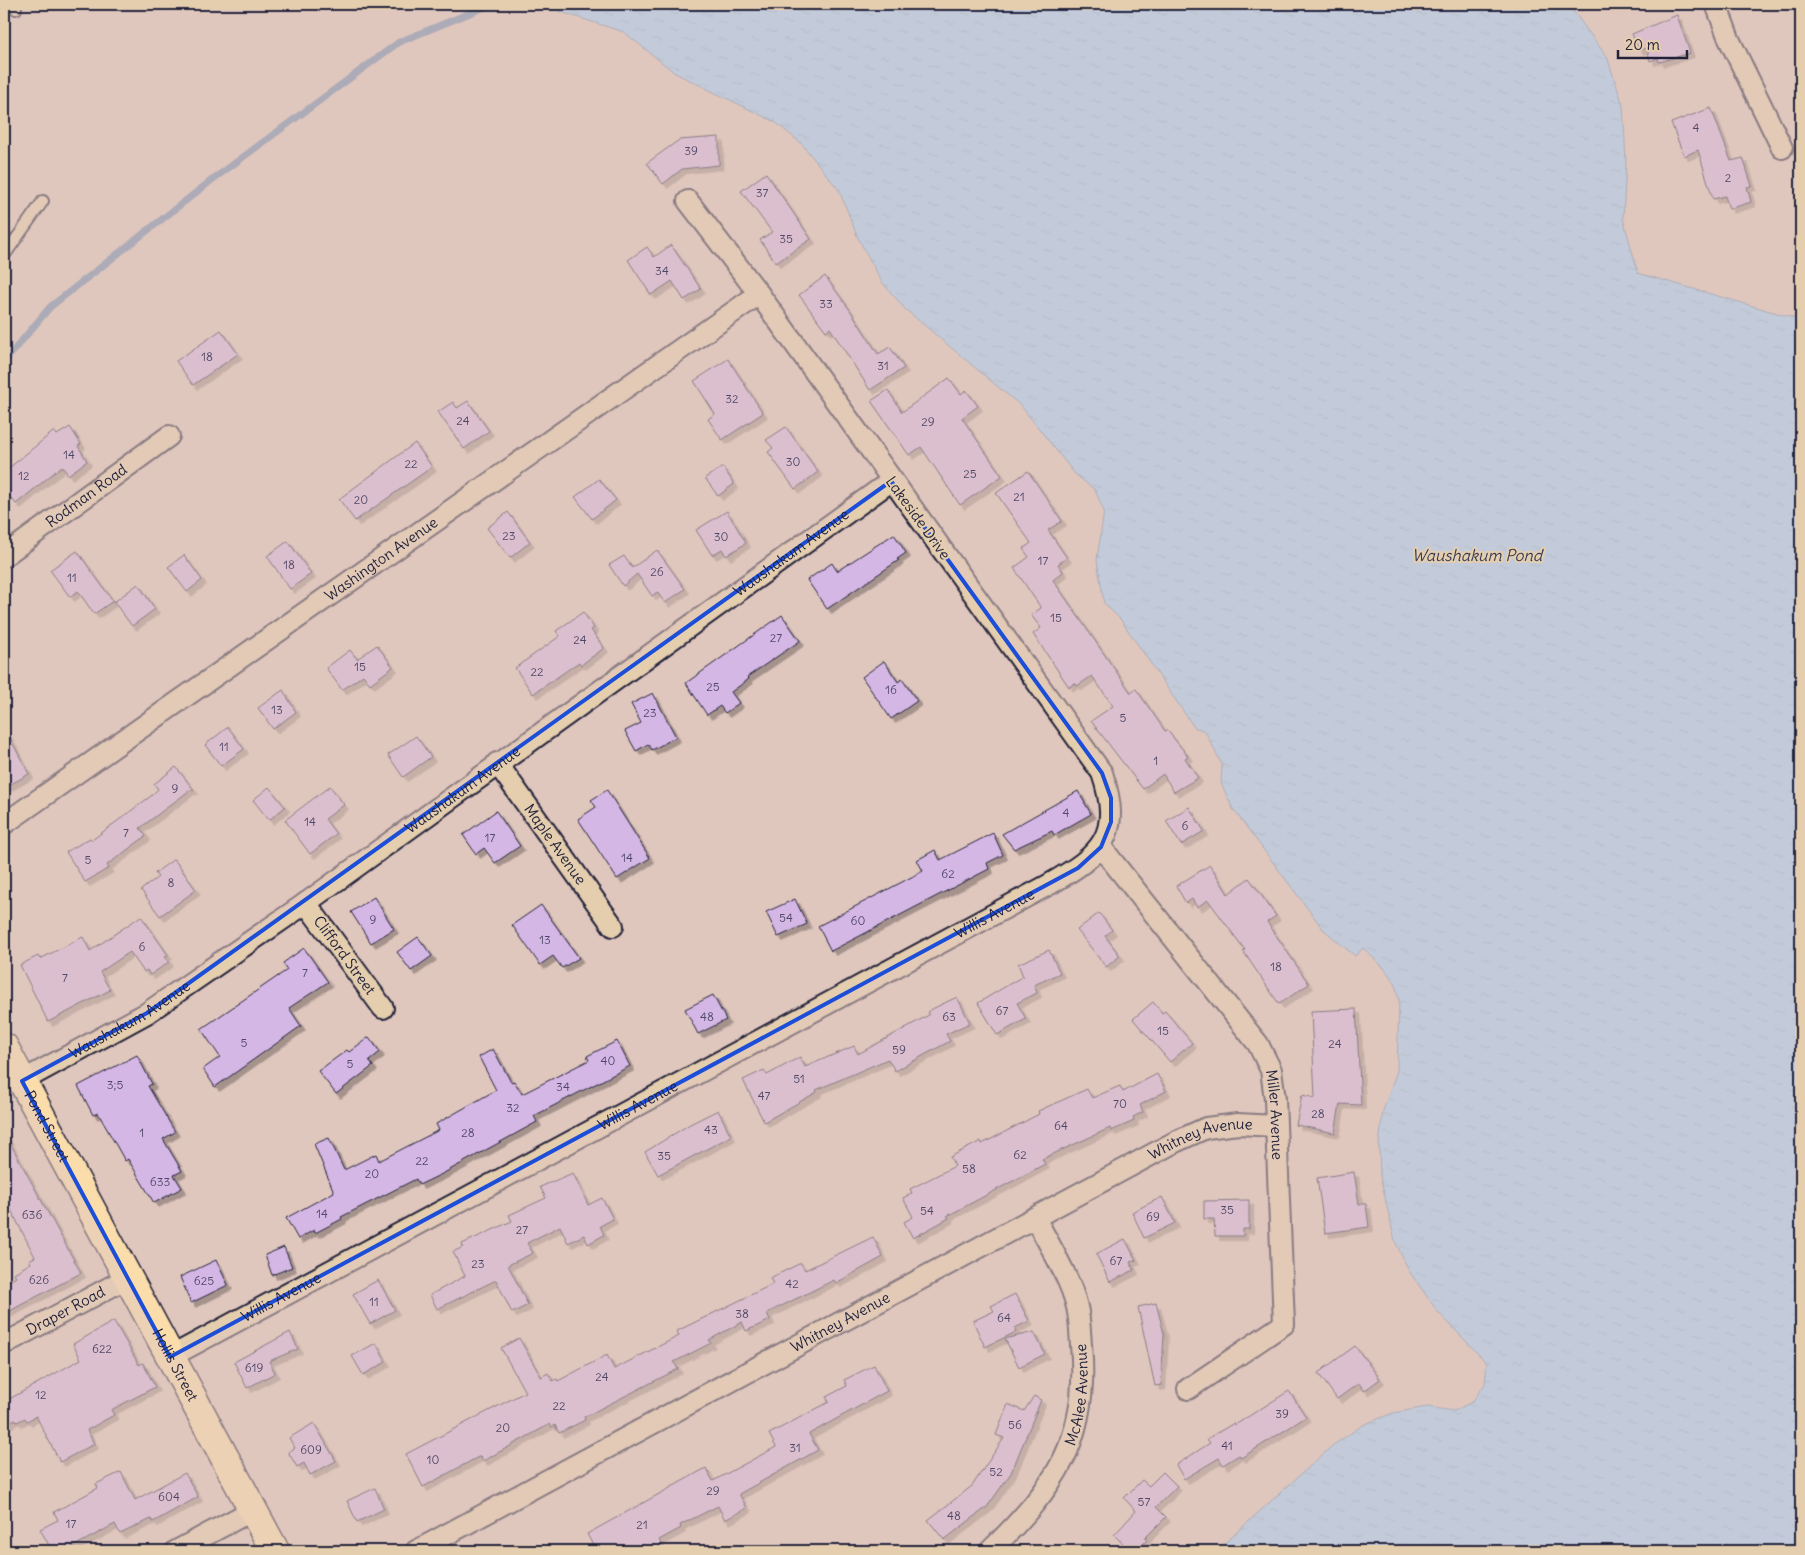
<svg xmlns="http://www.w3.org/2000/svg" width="1805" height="1555" viewBox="0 0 1805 1555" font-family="Delius,sans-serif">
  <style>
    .water { fill: url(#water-ripples); stroke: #6d8baf }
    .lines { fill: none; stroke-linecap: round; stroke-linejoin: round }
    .stream { stroke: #6d8baf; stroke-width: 7 }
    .building { fill: #d5b7e5; stroke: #22223b; filter: url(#shadow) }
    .service-casing { stroke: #22223b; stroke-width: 14 }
    .minor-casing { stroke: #22223b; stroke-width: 24 }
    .primary-casing { stroke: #22223b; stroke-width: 31 }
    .service { stroke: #e5ceae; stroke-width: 10 }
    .minor { stroke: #e5ceae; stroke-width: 20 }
    .primary { stroke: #faddab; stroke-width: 28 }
    .marked { fill: none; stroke: #1d4ed8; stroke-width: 4; stroke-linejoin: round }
    .labels { text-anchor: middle; stroke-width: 4; stroke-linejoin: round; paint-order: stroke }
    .number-label { font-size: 12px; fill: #4f4766 }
    .street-label { font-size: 15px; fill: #22223b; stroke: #e5ceae }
    .water-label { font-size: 16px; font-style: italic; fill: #353c58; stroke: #e5ceae }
  </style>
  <defs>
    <pattern id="water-ripples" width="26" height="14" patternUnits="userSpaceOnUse" patternTransform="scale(1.25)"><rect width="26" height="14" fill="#9fd1fc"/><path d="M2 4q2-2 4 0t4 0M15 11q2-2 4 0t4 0" fill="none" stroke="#89b3d9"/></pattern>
    <filter id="shadow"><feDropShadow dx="4.5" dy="4.5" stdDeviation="0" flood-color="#0004"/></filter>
  </defs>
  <rect width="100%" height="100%" fill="#e0c7be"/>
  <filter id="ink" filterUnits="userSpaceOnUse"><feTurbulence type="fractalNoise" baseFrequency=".02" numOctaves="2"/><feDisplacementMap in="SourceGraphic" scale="10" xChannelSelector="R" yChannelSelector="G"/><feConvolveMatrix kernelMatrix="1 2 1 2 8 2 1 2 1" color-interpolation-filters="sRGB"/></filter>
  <g filter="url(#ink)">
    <polygon class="water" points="560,4 1568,4 1607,57 1623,105 1626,162 1623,218 1638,273 1801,320 1801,1551 1216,1551 1332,1446 1363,1425 1393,1413 1427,1407 1454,1411 1472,1402 1485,1384 1487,1363 1438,1312 1409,1271 1395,1241 1380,1176 1379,1146 1383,1111 1397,1071 1399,1001 1395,983 1384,968 1363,948 1355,956 1323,929 1233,809 1221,783 1222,765 1205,731 1194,727 1121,620 1104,603 1097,560 1104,511 1095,490 1075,474 1021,406 905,309 882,282 858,238 839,190 801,143 775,122 675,73 624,32 558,11"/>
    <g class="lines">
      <polyline class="stream" points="4,362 50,307 212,180 399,42 492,4"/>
    </g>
    <g class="building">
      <polygon points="1677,15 1690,53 1659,62 1658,58 1650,61 1647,48 1639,50 1632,34"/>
      <polygon points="1711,108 1731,161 1743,158 1752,186 1747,187 1751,202 1729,209 1725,196 1713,199 1698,150 1684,156 1671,123"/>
      <polygon points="719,137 719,165 682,169 663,184 647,163 679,140"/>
      <polygon points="766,173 811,239 776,263 760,240 772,232 741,191"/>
      <polygon points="671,245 701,289 684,300 672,281 651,295 628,260 647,247 654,257"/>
      <polygon points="825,276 850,310 878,354 890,347 904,368 870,390 830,328 826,331 799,295"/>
      <polygon points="221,330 238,354 193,385 176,361"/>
      <polygon points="728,359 763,413 722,440 708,419 715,414 694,381"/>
      <polygon points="949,378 961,394 966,390 978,406 962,418 1002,476 960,505 921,447 909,455 871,401 888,390 902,412"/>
      <polygon points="468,401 489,431 464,449 438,412 453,402 457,408"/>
      <polygon points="70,427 81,444 78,446 87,461 68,475 62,466 16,504 4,489 4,472 54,431 57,435"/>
      <polygon points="786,427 818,472 795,489 768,452 773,448 766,440"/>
      <polygon points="415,443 432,467 355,521 339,499"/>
      <polygon points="723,467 734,484 718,496 705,478"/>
      <polygon points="1028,471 1062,521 1048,530 1067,558 1058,564 1063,572 1053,580 1131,693 1136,689 1165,731 1167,730 1188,756 1185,758 1198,778 1174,792 1163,774 1143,789 1091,721 1113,706 1092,676 1077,686 1075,683 1069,687 1033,634 1041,628 1031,615 1041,608 1014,568 1029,557 1023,549 1031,543 996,493"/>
      <polygon points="599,479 616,500 592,519 575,497"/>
      <polygon points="727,511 746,543 726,556 722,549 712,555 696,530"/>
      <polygon points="508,512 530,542 510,558 487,528"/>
      <polygon points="894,534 906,553 897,559 899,560 827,609 807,580 832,563 837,571"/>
      <polygon points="288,541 311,574 290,589 267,556"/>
      <polygon points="657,550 685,589 665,603 657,592 652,596 637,574 623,586 609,565 624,556 632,568"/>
      <polygon points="77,551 113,601 94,614 78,591 70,597 50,570"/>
      <polygon points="184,555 202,580 187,592 168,567"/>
      <polygon points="138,584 155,609 132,626 114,602"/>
      <polygon points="583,612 594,628 591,630 604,648 581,665 579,662 533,694 515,668 560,636 556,631"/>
      <polygon points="782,615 800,641 747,677 749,679 731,692 739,703 725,713 720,706 707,715 686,683"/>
      <polygon points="377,645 393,667 370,684 363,675 342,690 326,668 350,650 357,659"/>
      <polygon points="884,661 898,682 902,679 917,701 891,719 862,677"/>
      <polygon points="283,690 296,712 273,729 258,708"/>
      <polygon points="653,693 676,737 652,750 648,744 636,751 625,731 641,723 631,704"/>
      <polygon points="4,727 29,774 4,788"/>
      <polygon points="228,727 244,749 221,766 205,745"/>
      <polygon points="416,736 431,757 403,777 388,755"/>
      <polygon points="176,767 194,790 190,790 140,828 146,836 107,865 109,868 85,882 66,852 90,838 92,840 151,796 158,789 154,784"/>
      <polygon points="330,786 344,805 325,819 336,834 310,854 285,820"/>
      <polygon points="269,787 285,807 269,820 253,800"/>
      <polygon points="607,790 650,858 617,879 578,819 596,807 591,800"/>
      <polygon points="1078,791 1091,814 1054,835 1052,831 1014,849 1002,834"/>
      <polygon points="1189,807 1204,831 1181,845 1166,821"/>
      <polygon points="496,811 520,846 495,863 484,848 476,854 463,835"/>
      <polygon points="993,833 1003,855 987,863 989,869 831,951 818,926 923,871 917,860 935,850 940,860"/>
      <polygon points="174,859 196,890 160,916 141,890 158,877 155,873"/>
      <polygon points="1210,865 1228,894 1249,878 1276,916 1267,922 1309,984 1279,1004 1243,951 1245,950 1208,900 1197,907 1192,899 1186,903 1176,886"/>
      <polygon points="374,897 394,929 371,943 351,912"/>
      <polygon points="795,899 807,924 778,937 766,912"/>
      <polygon points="541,905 579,958 562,968 553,956 540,965 512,925"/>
      <polygon points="1099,913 1112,930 1105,936 1120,956 1106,967 1077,930"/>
      <polygon points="141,916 168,955 165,957 169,962 150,975 147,970 144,972 130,952 100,972 110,990 48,1022 20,965 38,956 40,959 83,937 90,951"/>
      <polygon points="418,937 432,956 411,971 397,952"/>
      <polygon points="304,948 328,982 289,1008 301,1026 215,1087 203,1069 220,1057 201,1029 287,970 283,963"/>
      <polygon points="1049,950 1060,973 1034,985 1037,993 1017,1003 1026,1019 997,1035 978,1003 1023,976 1018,964"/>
      <polygon points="713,995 726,1020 698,1034 685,1009"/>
      <polygon points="957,997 970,1023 946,1034 950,1041 895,1071 888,1059 816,1090 817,1092 764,1122 743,1080 764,1070 767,1075 800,1057 805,1067 854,1046 858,1054 929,1015 928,1011"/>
      <polygon points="1153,1002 1162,1013 1165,1011 1192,1043 1170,1062 1133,1019"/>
      <polygon points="1356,1009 1361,1105 1340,1104 1335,1133 1296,1125 1302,1095 1315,1098 1311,1011"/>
      <polygon points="369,1037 380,1052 369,1061 373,1066 336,1094 318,1071 347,1050 349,1052"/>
      <polygon points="617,1041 630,1066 534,1116 537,1122 444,1173 419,1185 416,1179 341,1217 342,1219 315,1233 314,1230 298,1239 286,1218 334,1192 314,1144 329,1138 344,1170 376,1154 379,1161 439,1130 436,1124 496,1090 479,1057 493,1049 511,1082 514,1081 522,1094 589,1060 587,1056"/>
      <polygon points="137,1055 152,1084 148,1086 175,1132 163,1139 182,1171 174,1175 182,1188 154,1203 128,1159 125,1161 98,1113 93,1115 78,1086"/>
      <polygon points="1157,1074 1166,1091 1140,1105 1143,1112 1133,1117 1134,1121 1111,1131 1110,1128 1042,1159 1045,1164 947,1216 949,1218 913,1238 904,1222 913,1217 903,1198 912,1193 910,1189 955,1166 950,1157 981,1141 982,1144 1039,1114 1038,1111 1087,1089 1092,1098 1120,1086 1123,1092"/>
      <polygon points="718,1110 731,1136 658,1175 645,1152 690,1124"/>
      <polygon points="4,1132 81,1273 4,1314 4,1284 16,1277 14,1273 31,1263 29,1260 35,1257 4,1196"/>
      <polygon points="1354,1172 1359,1204 1366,1204 1369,1227 1325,1233 1317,1178"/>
      <polygon points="573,1173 588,1205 602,1198 613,1219 600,1226 604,1235 588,1244 584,1235 568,1243 560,1226 527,1243 533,1253 508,1265 528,1305 512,1313 496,1280 437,1309 430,1295 465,1276 453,1252 463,1247 462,1244 512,1221 509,1215 546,1198 540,1187"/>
      <polygon points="1162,1197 1175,1223 1144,1238 1132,1212"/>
      <polygon points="1249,1200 1249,1229 1243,1229 1243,1236 1215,1236 1214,1219 1204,1219 1204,1201"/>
      <polygon points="873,1237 883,1257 836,1283 834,1280 767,1313 770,1320 746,1331 742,1322 709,1340 711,1343 674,1362 678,1369 584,1417 585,1420 559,1433 555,1425 552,1427 550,1424 483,1461 480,1456 423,1487 406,1454 525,1392 501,1348 519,1338 541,1377 548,1373 553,1381 557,1379 558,1381 607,1355 614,1369 679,1336 677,1331 773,1284 770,1278 801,1263 805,1270"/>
      <polygon points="1125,1239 1136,1260 1130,1262 1134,1270 1110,1282 1096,1254"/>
      <polygon points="284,1247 292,1267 272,1275 265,1255"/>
      <polygon points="216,1260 228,1285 191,1303 180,1277"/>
      <polygon points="378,1280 395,1310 370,1324 353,1294"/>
      <polygon points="1015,1294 1029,1321 1015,1328 1016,1332 985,1347 973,1321 994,1311 991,1306"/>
      <polygon points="1156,1303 1164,1334 1161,1385 1155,1386 1138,1307"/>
      <polygon points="114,1321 139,1365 143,1363 155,1387 111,1410 114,1415 87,1430 94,1444 60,1462 36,1416 27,1421 25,1418 17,1422 15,1419 4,1425 4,1402 81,1359 73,1344"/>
      <polygon points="290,1332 298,1349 269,1361 275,1373 247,1388 234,1362"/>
      <polygon points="1034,1332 1045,1354 1019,1367 1005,1339"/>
      <polygon points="376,1343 386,1362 363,1375 352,1356"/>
      <polygon points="1355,1346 1380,1379 1364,1391 1359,1383 1337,1399 1318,1373"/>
      <polygon points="874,1365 887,1391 809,1434 818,1450 739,1494 747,1508 725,1520 718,1506 680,1525 681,1528 659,1540 665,1551 596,1551 587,1534 706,1468 713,1481 776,1447 769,1434 829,1402 826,1397 847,1386 844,1380"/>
      <polygon points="1289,1391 1306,1417 1241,1458 1239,1455 1223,1465 1219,1458 1184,1479 1176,1465 1210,1443 1207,1439 1234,1423 1235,1425"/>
      <polygon points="1034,1396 1041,1400 1011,1473 987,1507 944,1540 928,1520 972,1486 1004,1438 996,1435 1008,1404 1024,1411"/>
      <polygon points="314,1423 336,1461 310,1475 304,1463 297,1467 288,1452 295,1448 289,1438"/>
      <polygon points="121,1472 135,1500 185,1473 198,1497 153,1522 151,1519 120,1534 115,1524 65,1551 52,1551 40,1529 58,1520 54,1512 98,1488 96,1484"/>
      <polygon points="1163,1472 1177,1486 1156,1507 1166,1517 1145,1538 1147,1540 1136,1551 1131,1551 1114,1535 1136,1511 1124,1498 1142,1480 1149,1486"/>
      <polygon points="375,1488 384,1509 357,1522 347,1501"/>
    </g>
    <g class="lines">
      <g class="service-casing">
        <g id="service">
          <polyline points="15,4 16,9"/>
          <polyline points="4,256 43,201"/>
        </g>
      </g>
      <g class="minor-casing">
        <g id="minor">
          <polyline points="1716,4 1729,39 1782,148"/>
          <path id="s1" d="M4,556L169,436"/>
          <path id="s2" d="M497,763L613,926"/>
          <path id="s3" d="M4,824L759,294"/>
          <path id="s4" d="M1101,847L1258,1044L1271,1070L1275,1099L1284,1324L1188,1389"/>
          <path id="s5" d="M306,903L383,1008"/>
          <path id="s6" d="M22,1081L147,1013L306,903L891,481"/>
          <path id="s7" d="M4,1344L127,1278"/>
          <path id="s8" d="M170,1357L1050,884C1102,854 1123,835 1102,773L759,294L688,201"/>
          <polyline points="176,1551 253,1510"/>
          <path id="s9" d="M416,1551L1175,1142L1206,1128L1238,1124L1275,1126"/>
          <path id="s10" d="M990,1551C1055,1487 1090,1440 1081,1345C1080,1333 1080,1320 1077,1307C1071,1280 1049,1244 1035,1218"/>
        </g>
      </g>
      <g class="primary-casing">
        <g id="primary">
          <path id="s11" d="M4,1047L275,1551"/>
        </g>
      </g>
      <use href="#service" class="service"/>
      <use href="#minor" class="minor"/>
      <use href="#primary" class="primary"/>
    </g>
  </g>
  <path d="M0 0H1805V1555H0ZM891,481L1102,773L1111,798V822L1101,847L1078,868L170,1357L22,1081L147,1013Z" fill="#e0c7be" fill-opacity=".55" fill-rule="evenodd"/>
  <path class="marked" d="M891,481L1102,773L1111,798V822L1101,847L1078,868L170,1357L22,1081L147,1013Z"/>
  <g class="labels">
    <g class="number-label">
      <text x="1696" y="132">4</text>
      <text x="691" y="155">39</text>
      <text x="1728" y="182">2</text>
      <text x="762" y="197">37</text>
      <text x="786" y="243">35</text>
      <text x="662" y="275">34</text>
      <text x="826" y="308">33</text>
      <text x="207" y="361">18</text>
      <text x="883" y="370">31</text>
      <text x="732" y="403">32</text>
      <text x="463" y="425">24</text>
      <text x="928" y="426">29</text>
      <text x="69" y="459">14</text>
      <text x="793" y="466">30</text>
      <text x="411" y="468">22</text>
      <text x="970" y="478">25</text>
      <text x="24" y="480">12</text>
      <text x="1019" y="501">21</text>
      <text x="361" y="504">20</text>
      <text x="509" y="540">23</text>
      <text x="721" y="541">30</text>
      <text x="1043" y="565">17</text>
      <text x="289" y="569">18</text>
      <text x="657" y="576">26</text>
      <text x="72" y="582">11</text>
      <text x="1056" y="622">15</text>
      <text x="776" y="642">27</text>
      <text x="580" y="644">24</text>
      <text x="360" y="671">15</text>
      <text x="537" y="676">22</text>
      <text x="713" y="691">25</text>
      <text x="891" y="694">16</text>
      <text x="277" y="714">13</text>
      <text x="650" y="717">23</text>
      <text x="1123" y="722">5</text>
      <text x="224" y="751">11</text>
      <text x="1156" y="765">1</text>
      <text x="175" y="793">9</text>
      <text x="1066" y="817">4</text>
      <text x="310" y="826">14</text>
      <text x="1185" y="830">6</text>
      <text x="126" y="837">7</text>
      <text x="490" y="842">17</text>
      <text x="627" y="862">14</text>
      <text x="88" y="864">5</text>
      <text x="948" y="878">62</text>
      <text x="171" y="887">8</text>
      <text x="786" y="922">54</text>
      <text x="373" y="924">9</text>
      <text x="858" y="925">60</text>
      <text x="545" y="944">13</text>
      <text x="142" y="951">6</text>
      <text x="1276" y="971">18</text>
      <text x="305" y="977">7</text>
      <text x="65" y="982">7</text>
      <text x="1002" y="1015">67</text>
      <text x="707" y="1021">48</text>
      <text x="949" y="1021">63</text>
      <text x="1163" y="1035">15</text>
      <text x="244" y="1047">5</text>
      <text x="1335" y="1048">24</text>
      <text x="899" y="1054">59</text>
      <text x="608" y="1065">40</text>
      <text x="350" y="1068">5</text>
      <text x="799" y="1083">51</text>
      <text x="115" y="1089">3;5</text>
      <text x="563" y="1091">34</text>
      <text x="764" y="1100">47</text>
      <text x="1120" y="1108">70</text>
      <text x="513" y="1112">32</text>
      <text x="1318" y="1118">28</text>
      <text x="1061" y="1130">64</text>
      <text x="711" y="1134">43</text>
      <text x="142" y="1137">1</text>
      <text x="468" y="1137">28</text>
      <text x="1020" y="1159">62</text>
      <text x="664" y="1160">35</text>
      <text x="422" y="1165">22</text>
      <text x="969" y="1173">58</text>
      <text x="372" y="1178">20</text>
      <text x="160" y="1186">633</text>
      <text x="1227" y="1214">35</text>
      <text x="927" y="1215">54</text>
      <text x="322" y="1218">14</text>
      <text x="32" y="1219">636</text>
      <text x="1153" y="1221">69</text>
      <text x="522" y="1234">27</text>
      <text x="1116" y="1265">67</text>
      <text x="478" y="1268">23</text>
      <text x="39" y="1284">626</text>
      <text x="204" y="1285">625</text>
      <text x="792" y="1288">42</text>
      <text x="374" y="1306">11</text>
      <text x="742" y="1318">38</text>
      <text x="1004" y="1322">64</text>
      <text x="102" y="1353">622</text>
      <text x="254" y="1372">619</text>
      <text x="602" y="1381">24</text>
      <text x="41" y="1399">12</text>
      <text x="559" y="1410">22</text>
      <text x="1282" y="1418">39</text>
      <text x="1015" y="1429">56</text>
      <text x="503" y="1432">20</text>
      <text x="1227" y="1450">41</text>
      <text x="795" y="1452">31</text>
      <text x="311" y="1454">609</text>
      <text x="433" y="1464">10</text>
      <text x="996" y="1476">52</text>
      <text x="713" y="1495">29</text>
      <text x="169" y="1501">604</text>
      <text x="1144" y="1506">57</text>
      <text x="954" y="1520">48</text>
      <text x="71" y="1528">17</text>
      <text x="642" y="1529">21</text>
    </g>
    <g class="street-label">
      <text dy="5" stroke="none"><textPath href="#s1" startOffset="102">Rodman Road</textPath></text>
      <text transform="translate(918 518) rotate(54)" y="5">Lakeside Drive</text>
      <text dy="5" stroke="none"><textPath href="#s6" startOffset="934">Waushakum Avenue</textPath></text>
      <text dy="5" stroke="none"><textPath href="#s3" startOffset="461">Washington Avenue</textPath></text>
      <text dy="5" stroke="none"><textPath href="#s6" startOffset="529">Waushakum Avenue</textPath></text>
      <text dy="5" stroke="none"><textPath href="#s2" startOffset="100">Maple Avenue</textPath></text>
      <text dy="5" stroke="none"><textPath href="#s8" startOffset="936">Willis Avenue</textPath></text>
      <text dy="5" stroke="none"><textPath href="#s5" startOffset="65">Clifford Street</textPath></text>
      <text dy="5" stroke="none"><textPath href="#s6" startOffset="124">Waushakum Avenue</textPath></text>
      <text dy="5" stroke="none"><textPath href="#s8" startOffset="531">Willis Avenue</textPath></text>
      <text dy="5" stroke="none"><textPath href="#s4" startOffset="326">Miller Avenue</textPath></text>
      <text dy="5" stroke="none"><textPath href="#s11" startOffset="90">Pond Street</textPath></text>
      <text dy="5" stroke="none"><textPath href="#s9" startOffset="888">Whitney Avenue</textPath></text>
      <text dy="5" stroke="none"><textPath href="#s8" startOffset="126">Willis Avenue</textPath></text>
      <text dy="5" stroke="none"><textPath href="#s7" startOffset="70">Draper Road</textPath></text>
      <text dy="5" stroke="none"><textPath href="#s9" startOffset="482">Whitney Avenue</textPath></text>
      <text dy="5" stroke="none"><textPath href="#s11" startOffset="361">Hollis Street</textPath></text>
      <text dy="5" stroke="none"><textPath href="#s10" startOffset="185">McAlee Avenue</textPath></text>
    </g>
    <g class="water-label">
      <text x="1477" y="561">Waushakum Pond</text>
    </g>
  </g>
  <rect width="1805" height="1555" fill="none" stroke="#e5ceae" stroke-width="20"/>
  <rect x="10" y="10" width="1785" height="1535" fill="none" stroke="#22223b" stroke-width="2" filter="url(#ink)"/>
  <path d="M1618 50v8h69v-8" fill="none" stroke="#22223b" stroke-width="2.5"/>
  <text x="1625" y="50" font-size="15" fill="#22223b" stroke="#e5ceae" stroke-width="4" paint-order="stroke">20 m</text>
</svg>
